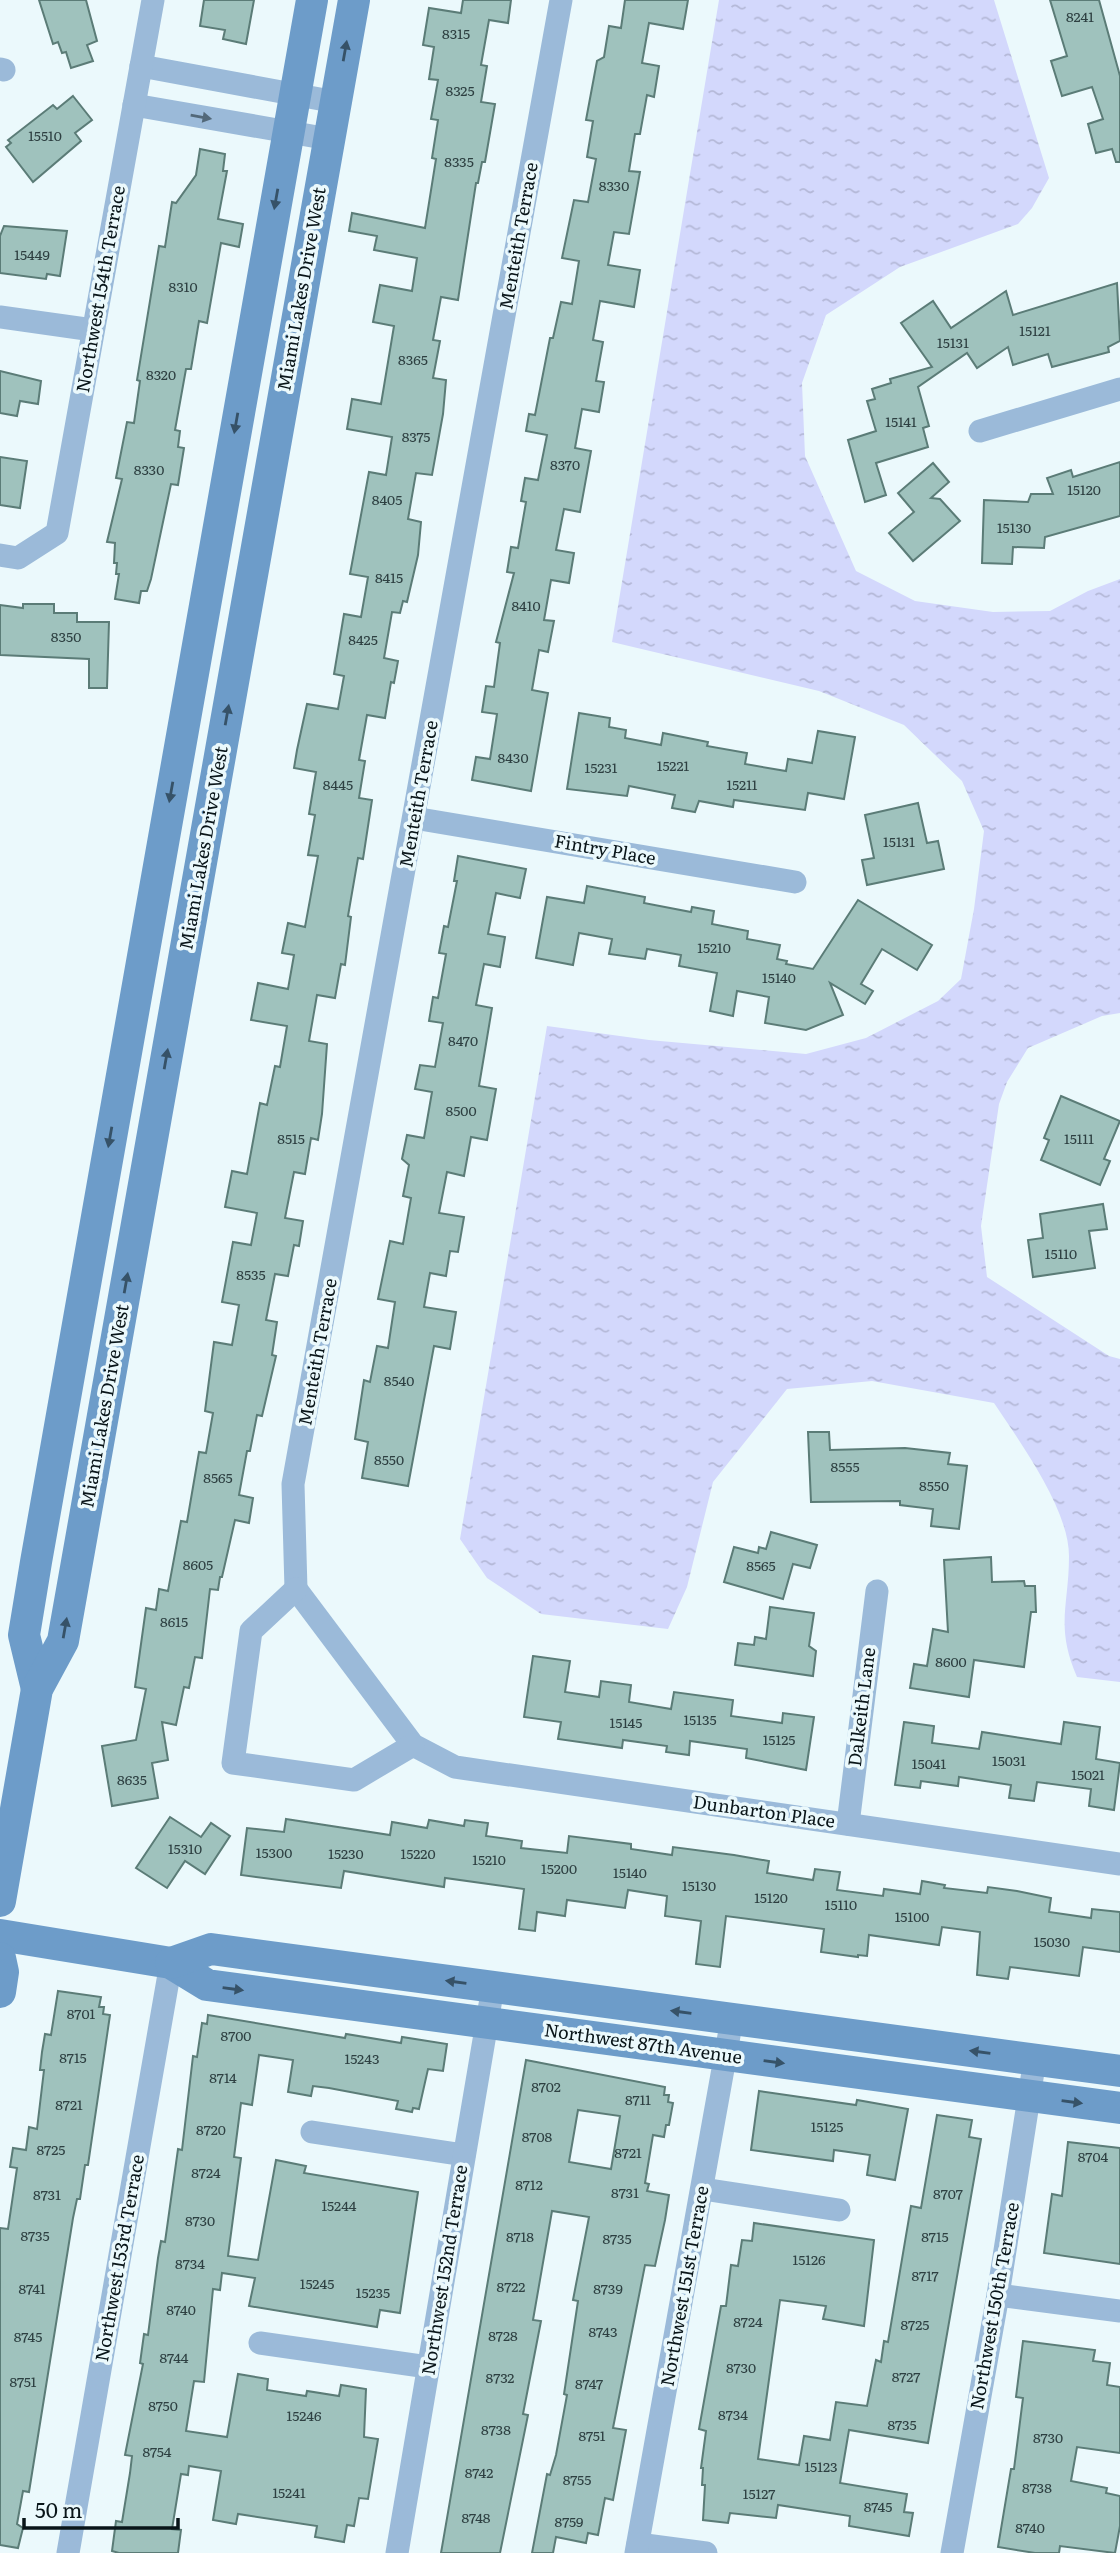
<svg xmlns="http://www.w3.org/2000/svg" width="1120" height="2553" viewBox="0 0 1120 2553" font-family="Literata,serif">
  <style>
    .water { fill: url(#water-ripples) }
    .building { fill: #9fc2bd; stroke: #5b7c77; stroke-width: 2; fill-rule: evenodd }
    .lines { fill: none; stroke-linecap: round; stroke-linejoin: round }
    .street { stroke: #9bbad9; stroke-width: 23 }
    .secondary { stroke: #6d9cc9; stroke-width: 32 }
    .oneway { fill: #365268 }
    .oneway2 { fill: #526879 }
    .labels { text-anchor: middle; stroke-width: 7; stroke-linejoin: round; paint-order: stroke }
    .number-label { font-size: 14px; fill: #2e4042 }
    .street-label { font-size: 18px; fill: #091519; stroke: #ebf9fc }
  </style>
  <defs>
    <pattern id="water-ripples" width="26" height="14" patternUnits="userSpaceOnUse" patternTransform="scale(1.75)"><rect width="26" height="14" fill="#d3d8fc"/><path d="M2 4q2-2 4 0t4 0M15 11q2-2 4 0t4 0" fill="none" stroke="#b4b8d7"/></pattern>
  </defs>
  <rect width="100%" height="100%" fill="#ebf9fc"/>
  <path class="water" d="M719,0H994L1049,178L1032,208L1018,224L900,267L826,315L802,383L805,456L856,571L915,601L993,612L1050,611L1088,591L1120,579V1013L1102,1016L1028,1048L1007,1082L999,1104L981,1226L987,1277L1109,1356L1120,1359V1682L1077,1677C1055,1626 1069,1606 1069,1556C1069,1509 1020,1442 994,1403L872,1381L787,1389L713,1482L687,1587L668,1629L541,1614L487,1578L460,1539L547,1026L649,1040L806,1054L866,1038L938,1001L961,979L974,909L984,831L962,781L904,725L819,691L612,642Z"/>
  <g class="building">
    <polygon points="39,0 86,0 97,41 87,45 93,61 71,68 66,52 62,53 58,42 53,44"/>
    <polygon points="204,0 254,0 246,44 223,39 225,30 200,26"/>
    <polygon points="463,0 511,0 508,23 489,20 481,65 487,66 481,102 495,104 485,162 482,162 478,183 476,183 458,300 441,297 433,340 440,341 433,378 446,380 443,414 432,475 416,473 408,519 421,522 418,555 407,602 403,601 400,613 392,612 384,658 398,661 394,683 391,682 385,718 367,715 359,760 365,761 359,798 372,800 363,859 358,858 348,916 351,917 345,965 341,964 335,998 317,995 309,1041 327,1044 322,1114 318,1140 311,1138 305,1174 294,1172 285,1218 303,1221 299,1246 294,1245 288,1276 275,1274 266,1320 277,1322 272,1355 276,1356 262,1416 257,1415 250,1451 247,1451 239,1495 253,1498 249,1523 235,1520 222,1577 220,1577 218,1590 210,1589 202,1658 195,1657 189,1688 184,1687 176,1725 162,1722 168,1760 152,1763 158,1798 112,1806 102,1746 136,1740 146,1689 135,1687 146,1608 156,1610 159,1589 168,1591 181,1521 187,1522 199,1452 206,1453 213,1413 205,1411 214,1342 232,1345 239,1305 222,1302 233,1242 251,1245 257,1213 225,1207 232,1171 247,1174 260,1103 267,1105 275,1066 280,1067 287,1026 251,1020 258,983 288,989 294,955 282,953 288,923 305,927 318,856 308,855 315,815 309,814 316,772 294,768 297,750 307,704 338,709 344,676 334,674 344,614 361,617 368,577 350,574 369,472 386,475 392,437 347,429 352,399 381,404 394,326 373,322 380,285 412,291 417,258 374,250 377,236 349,231 352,213 425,228 436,159 432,158 438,120 431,119 438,80 429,79 434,47 423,45 429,8 461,13"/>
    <polygon points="625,0 688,0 683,29 649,23 642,63 659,66 654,97 647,95 640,134 635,134 629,171 640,172 629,234 614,232 608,265 640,270 634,307 600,301 593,340 603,342 596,381 604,382 599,412 582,409 575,448 591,451 580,512 564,509 556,550 574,553 569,583 551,580 544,620 554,621 548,652 539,650 532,690 548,693 531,791 472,780 476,757 490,759 497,714 482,712 486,686 494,687 500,643 496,642 514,573 507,572 511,547 518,548 526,502 521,501 525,478 538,480 547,435 526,431 529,414 535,415 550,338 553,338 561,302 572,304 579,261 562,258 574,200 588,202 596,159 587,157 593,121 586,120 597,61 604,57 609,26 621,28"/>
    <polygon points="1050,0 1099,0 1120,76 1120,162 1116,162 1112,149 1096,153 1088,124 1103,119 1092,87 1062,96 1051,61 1067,56"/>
    <polygon points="73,96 92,120 75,133 81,141 33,182 6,147 11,143 8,140 53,105 57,109"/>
    <polygon points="200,149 225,154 223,171 227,171 218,219 243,224 239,247 221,243 207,323 199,321 191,369 186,369 175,430 180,431 178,447 184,448 178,485 171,484 151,579 147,591 141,591 139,603 115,599 119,574 116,574 117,563 114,563 115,543 107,542 122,479 116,478 127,422 134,423 140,381 137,380 159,246 165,247 172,202 176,203 196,175"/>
    <polygon points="4,226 67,231 60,276 47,274 46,279 0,273 0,236"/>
    <polygon points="1117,283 1120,341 1108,347 1109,352 1052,367 1048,354 1013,365 1008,347 977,368 967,353 918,387 929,426 923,428 928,447 876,463 886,495 865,502 848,440 876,431 867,401 875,399 872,389 891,383 890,379 932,367 901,323 933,301 951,328 1006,291 1013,315"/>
    <polygon points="0,371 41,381 38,404 20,401 17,416 0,413"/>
    <polygon points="0,457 27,461 20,508 0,505"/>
    <polygon points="1120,462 1120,516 1045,537 1044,548 1013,547 1012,564 982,563 984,500 1028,502 1031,494 1053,494 1047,478 1071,470 1073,477"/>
    <polygon points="933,463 949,482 931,498 940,499 960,521 913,561 889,533 914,512 898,493"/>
    <polygon points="23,604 54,604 54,613 77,613 77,622 109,622 107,688 89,688 89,659 0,655 0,605 23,608"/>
    <polygon points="579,713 610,718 609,727 626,730 625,738 661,745 663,733 708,742 707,746 747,753 745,764 786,771 788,759 812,763 818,731 855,737 844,799 808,793 805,810 734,800 733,807 699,801 695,812 672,808 675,795 629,786 627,796 567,789"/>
    <polygon points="918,803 927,843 938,841 944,869 867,885 862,860 874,858 865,815"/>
    <polygon points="458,856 526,869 520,898 496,893 488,934 505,937 500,967 484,964 476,1005 492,1008 479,1086 496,1089 487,1140 471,1137 464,1176 447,1172 439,1213 464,1217 458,1252 450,1251 446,1276 430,1273 424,1307 456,1312 450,1349 434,1346 408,1486 362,1478 368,1442 355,1439 364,1380 370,1382 377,1346 388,1348 395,1302 378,1299 390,1241 403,1244 411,1198 403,1196 409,1165 402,1159 407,1135 424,1138 432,1092 415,1089 420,1065 435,1067 443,1023 429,1021 433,997 438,998 446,954 439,953 444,926 448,927 457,881 454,881"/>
    <polygon points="587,886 645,897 644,903 691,912 692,907 714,911 712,924 748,931 747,939 780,945 777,959 787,961 786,964 813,969 858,900 932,945 917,970 882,949 861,984 873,991 865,1004 830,983 843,1015 806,1030 765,1023 769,997 737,991 733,1016 710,1011 717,973 679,966 681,955 647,949 645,959 609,954 612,939 579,933 573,965 536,958 547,897 584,903"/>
    <polygon points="1061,1096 1120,1121 1104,1159 1110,1161 1100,1185 1041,1160 1049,1140 1044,1138"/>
    <polygon points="1103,1204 1107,1229 1089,1231 1095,1268 1033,1277 1028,1240 1043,1238 1040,1214"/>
    <polygon points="808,1432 829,1432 830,1450 905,1448 950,1453 948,1464 967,1466 959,1529 931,1526 933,1509 900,1505 900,1501 811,1502"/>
    <polygon points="771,1532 817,1545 810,1568 793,1564 783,1599 724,1582 734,1547 758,1553 759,1547 766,1549"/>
    <polygon points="991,1557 992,1582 1024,1581 1025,1586 1035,1586 1036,1612 1031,1612 1024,1667 974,1660 969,1697 910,1688 914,1664 927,1666 933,1629 948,1632 944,1560"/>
    <polygon points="770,1607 814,1613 809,1646 816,1651 813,1676 735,1665 738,1643 754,1645 755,1637 766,1639"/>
    <polygon points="533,1656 570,1661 565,1692 599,1697 601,1681 631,1685 629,1702 671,1709 674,1692 733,1700 731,1716 782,1723 783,1713 814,1717 806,1770 746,1758 747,1749 690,1741 689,1755 666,1752 667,1746 623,1740 622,1748 558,1739 561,1722 524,1717"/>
    <polygon points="904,1722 934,1726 932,1743 979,1749 982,1732 1061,1744 1064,1722 1100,1727 1096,1759 1120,1763 1114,1810 1089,1806 1091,1789 1037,1782 1034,1801 1009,1798 1011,1785 959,1777 958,1786 921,1781 920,1788 895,1785"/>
    <polygon points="170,1817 201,1837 211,1823 230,1836 205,1874 185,1861 167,1888 136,1868"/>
    <polygon points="286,1819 390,1835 392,1822 427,1828 429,1820 464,1826 465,1820 488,1823 486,1836 522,1841 521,1848 567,1853 569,1836 631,1844 631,1849 672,1855 673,1847 734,1855 769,1861 767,1873 813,1880 815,1869 840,1872 837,1890 883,1896 884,1889 920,1894 922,1881 945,1885 944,1888 987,1893 988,1887 1017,1891 1051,1898 1049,1912 1091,1918 1092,1909 1120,1912 1120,1952 1083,1947 1079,1976 1010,1967 1008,1979 977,1975 980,1932 942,1927 939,1945 869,1935 867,1956 858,1955 858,1957 821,1952 824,1929 726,1916 720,1967 696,1964 701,1921 665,1916 667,1896 628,1890 625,1908 567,1900 565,1916 537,1912 535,1931 519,1929 524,1889 445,1878 444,1887 344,1871 341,1888 241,1875 247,1828 284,1832"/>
    <polygon points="58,1991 101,1997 99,2007 104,2007 103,2014 110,2015 88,2165 85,2165 80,2199 77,2199 73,2218 29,2492 23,2491 17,2524 23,2528 18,2548 0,2545 0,2228 8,2229 17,2168 10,2167 13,2148 26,2150 29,2127 37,2129 44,2070 40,2070 42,2052 45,2034 51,2035"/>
    <polygon points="208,2015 345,2038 346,2034 401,2043 402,2037 447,2044 443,2071 428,2069 419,2109 413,2108 412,2112 396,2109 398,2101 329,2088 313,2086 311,2096 288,2092 293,2060 259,2055 252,2105 241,2103 234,2157 241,2158 228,2256 258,2260 276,2160 306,2166 304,2173 418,2192 400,2313 380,2310 377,2327 249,2306 255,2278 222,2273 220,2290 213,2289 204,2382 194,2381 186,2431 227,2437 238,2374 268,2379 267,2390 306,2396 307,2391 339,2396 341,2385 366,2389 364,2437 378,2439 368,2499 359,2498 354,2526 347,2525 344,2542 315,2537 317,2526 238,2514 236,2524 213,2520 221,2471 189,2466 188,2475 181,2474 172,2529 181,2530 178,2553 119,2553 112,2551 116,2521 122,2522 130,2473 132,2456 125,2455 143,2364 140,2363 144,2334 148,2335 158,2258 161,2241 165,2242 178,2149 182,2150 193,2056 197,2057 202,2023 207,2024"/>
    <path d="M526,2060L665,2087L664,2095H669L668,2102L673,2103L669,2125H666L664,2137L653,2135L645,2183L649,2184L647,2191L669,2195L665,2220L655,2266L645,2265L613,2428L626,2430L613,2500L605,2498L598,2535L588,2533L586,2543L556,2537L553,2553H532L547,2474L550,2475L556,2455L567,2395L564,2394L578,2301L573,2300L589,2217L552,2211L533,2320L541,2321L523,2414L528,2415L500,2553H441ZM578,2110L620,2116L611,2169L569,2162Z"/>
    <polygon points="759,2091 856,2105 857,2100 908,2109 895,2180 867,2175 870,2155 834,2150 833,2161 751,2150"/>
    <polygon points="937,2115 972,2120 969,2137 981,2139 928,2443 849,2430 840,2483 907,2494 904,2512 913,2513 909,2536 849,2526 850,2516 778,2505 776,2518 730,2513 728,2523 703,2520 705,2485 702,2485 703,2468 701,2468 706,2431 699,2429 721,2306 726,2306 731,2265 738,2266 742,2240 752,2241 754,2223 874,2240 864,2326 823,2319 826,2306 780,2300 758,2459 799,2465 804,2436 830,2440 836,2402 867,2406 876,2360 881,2362 884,2341 888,2342 911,2206 921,2208"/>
    <polygon points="1068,2142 1120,2148 1120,2264 1044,2253 1052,2194 1062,2196"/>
    <polygon points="1023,2341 1095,2350 1093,2361 1110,2363 1107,2385 1120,2387 1120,2453 1077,2447 1071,2481 1107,2488 1106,2493 1120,2496 1120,2526 1115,2553 1060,2546 1059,2553 1035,2553 998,2547 1011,2469 1014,2469 1023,2398 1016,2397"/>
  </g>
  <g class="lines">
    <g class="street">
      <polyline points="141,66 336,102"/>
      <polyline points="0,69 4,70"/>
      <polyline points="134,105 329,139"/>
      <polyline points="0,317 93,330"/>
      <polyline points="980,431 1120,389"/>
      <polyline points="0,555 18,558 57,533 153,0"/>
      <polyline points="414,818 795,882"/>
      <polyline points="296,1589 293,1484 561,0"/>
      <polyline points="296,1589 413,1745 455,1767 1120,1864"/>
      <polyline points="296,1589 251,1631 233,1763 354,1780 413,1745"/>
      <polyline points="848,1824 877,1591"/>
      <polyline points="312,2132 464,2155"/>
      <polyline points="703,2189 839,2210"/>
      <polyline points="998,2295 1120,2311"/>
      <polyline points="260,2343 428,2367"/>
      <polyline points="638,2544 706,2553"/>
      <polyline points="68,2553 171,1963"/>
      <polyline points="397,2553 493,1987"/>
      <polyline points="636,2553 732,2019"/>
      <polyline points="952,2553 998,2295 1035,2059"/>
    </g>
    <g class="secondary">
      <polyline points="37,1689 24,1635 36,1562 312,0"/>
      <polyline points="0,1901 37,1689 63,1641 354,0"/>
      <polyline points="0,1935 171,1963 207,1985 1120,2108"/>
      <polyline points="0,1958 3,1972 0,1992"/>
      <polyline points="171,1963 211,1949 1120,2071"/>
    </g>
  </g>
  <defs><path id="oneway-solid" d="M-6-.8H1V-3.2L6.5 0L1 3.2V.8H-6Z" transform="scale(1.75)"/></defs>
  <g class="oneway">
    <use href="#oneway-solid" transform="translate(345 51) rotate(-80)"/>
    <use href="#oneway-solid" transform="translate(276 199) rotate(100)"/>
    <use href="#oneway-solid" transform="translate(236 423) rotate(100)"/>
    <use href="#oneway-solid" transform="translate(227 715) rotate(-80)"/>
    <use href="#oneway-solid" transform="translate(171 792) rotate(100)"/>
    <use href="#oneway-solid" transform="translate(166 1059) rotate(-80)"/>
    <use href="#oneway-solid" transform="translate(110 1137) rotate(100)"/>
    <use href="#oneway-solid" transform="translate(126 1283) rotate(-80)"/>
    <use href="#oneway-solid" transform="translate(65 1628) rotate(-80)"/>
    <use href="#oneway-solid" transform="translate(456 1982) rotate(-172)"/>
    <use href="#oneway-solid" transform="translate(233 1989) rotate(8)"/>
    <use href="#oneway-solid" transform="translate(681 2012) rotate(-172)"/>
    <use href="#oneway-solid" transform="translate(980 2052) rotate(-172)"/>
    <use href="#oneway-solid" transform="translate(774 2062) rotate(8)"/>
    <use href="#oneway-solid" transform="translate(1072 2102) rotate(8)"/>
  </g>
  <use class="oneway2" href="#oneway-solid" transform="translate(201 117) rotate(10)"/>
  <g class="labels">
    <g class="number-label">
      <text x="1080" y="22">8241</text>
      <text x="456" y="39">8315</text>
      <text x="460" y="96">8325</text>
      <text x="45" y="141">15510</text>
      <text x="459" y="167">8335</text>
      <text x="614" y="191">8330</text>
      <text x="32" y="260">15449</text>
      <text x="183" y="292">8310</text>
      <text x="1035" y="336">15121</text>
      <text x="953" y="348">15131</text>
      <text x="413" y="365">8365</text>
      <text x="161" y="380">8320</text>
      <text x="901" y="427">15141</text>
      <text x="416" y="442">8375</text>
      <text x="565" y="470">8370</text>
      <text x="149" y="475">8330</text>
      <text x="1084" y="495">15120</text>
      <text x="387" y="505">8405</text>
      <text x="1014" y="533">15130</text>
      <text x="389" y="583">8415</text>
      <text x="526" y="611">8410</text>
      <text x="66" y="642">8350</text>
      <text x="363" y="645">8425</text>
      <text x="513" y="763">8430</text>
      <text x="673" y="771">15221</text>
      <text x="601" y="773">15231</text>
      <text x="338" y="790">8445</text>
      <text x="742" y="790">15211</text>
      <text x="899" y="847">15131</text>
      <text x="714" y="953">15210</text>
      <text x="779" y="983">15140</text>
      <text x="463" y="1046">8470</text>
      <text x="461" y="1116">8500</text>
      <text x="291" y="1144">8515</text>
      <text x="1079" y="1144">15111</text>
      <text x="1061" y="1259">15110</text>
      <text x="251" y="1280">8535</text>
      <text x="399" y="1386">8540</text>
      <text x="389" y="1465">8550</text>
      <text x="845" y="1472">8555</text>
      <text x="218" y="1483">8565</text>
      <text x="934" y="1491">8550</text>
      <text x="198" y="1570">8605</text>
      <text x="761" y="1571">8565</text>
      <text x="174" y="1627">8615</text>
      <text x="951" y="1667">8600</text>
      <text x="700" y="1725">15135</text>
      <text x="626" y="1728">15145</text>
      <text x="779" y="1745">15125</text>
      <text x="1009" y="1766">15031</text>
      <text x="929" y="1769">15041</text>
      <text x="1088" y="1780">15021</text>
      <text x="132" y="1785">8635</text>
      <text x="185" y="1854">15310</text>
      <text x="274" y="1858">15300</text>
      <text x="346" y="1859">15230</text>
      <text x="418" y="1859">15220</text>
      <text x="489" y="1865">15210</text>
      <text x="559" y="1874">15200</text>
      <text x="630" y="1878">15140</text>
      <text x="699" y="1891">15130</text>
      <text x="771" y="1903">15120</text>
      <text x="841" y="1910">15110</text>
      <text x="912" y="1922">15100</text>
      <text x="1052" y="1947">15030</text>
      <text x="81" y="2019">8701</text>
      <text x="236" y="2041">8700</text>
      <text x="73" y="2063">8715</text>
      <text x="362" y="2064">15243</text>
      <text x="223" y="2083">8714</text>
      <text x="546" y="2092">8702</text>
      <text x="638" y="2105">8711</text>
      <text x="69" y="2110">8721</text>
      <text x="827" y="2132">15125</text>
      <text x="211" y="2135">8720</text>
      <text x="537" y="2142">8708</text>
      <text x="51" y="2155">8725</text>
      <text x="628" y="2158">8721</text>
      <text x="1093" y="2162">8704</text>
      <text x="206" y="2178">8724</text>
      <text x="529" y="2190">8712</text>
      <text x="625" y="2198">8731</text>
      <text x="948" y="2199">8707</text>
      <text x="47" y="2200">8731</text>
      <text x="339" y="2211">15244</text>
      <text x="200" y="2226">8730</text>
      <text x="35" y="2241">8735</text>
      <text x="520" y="2242">8718</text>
      <text x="935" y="2242">8715</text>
      <text x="617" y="2244">8735</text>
      <text x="809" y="2265">15126</text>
      <text x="190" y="2269">8734</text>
      <text x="925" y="2281">8717</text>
      <text x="317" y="2289">15245</text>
      <text x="511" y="2292">8722</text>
      <text x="32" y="2294">8741</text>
      <text x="608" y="2294">8739</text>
      <text x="373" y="2298">15235</text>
      <text x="181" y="2315">8740</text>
      <text x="748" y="2327">8724</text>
      <text x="915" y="2330">8725</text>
      <text x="603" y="2337">8743</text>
      <text x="503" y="2341">8728</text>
      <text x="28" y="2342">8745</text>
      <text x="174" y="2363">8744</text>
      <text x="741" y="2373">8730</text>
      <text x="906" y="2382">8727</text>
      <text x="500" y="2383">8732</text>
      <text x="23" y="2387">8751</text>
      <text x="589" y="2389">8747</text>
      <text x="163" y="2411">8750</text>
      <text x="733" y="2420">8734</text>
      <text x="304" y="2421">15246</text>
      <text x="902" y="2430">8735</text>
      <text x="496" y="2435">8738</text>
      <text x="592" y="2441">8751</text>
      <text x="1048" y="2443">8730</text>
      <text x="157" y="2457">8754</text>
      <text x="821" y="2472">15123</text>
      <text x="479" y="2478">8742</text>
      <text x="577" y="2485">8755</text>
      <text x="1037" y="2493">8738</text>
      <text x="289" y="2498">15241</text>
      <text x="759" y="2499">15127</text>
      <text x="878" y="2512">8745</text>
      <text x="476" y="2523">8748</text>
      <text x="569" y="2527">8759</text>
      <text x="1030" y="2533">8740</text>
    </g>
    <g class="street-label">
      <text transform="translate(519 236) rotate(-80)" y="6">Menteith Terrace</text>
      <text transform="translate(101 289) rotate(-80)" y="6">Northwest 154th Terrace</text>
      <text transform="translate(302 289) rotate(-80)" y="6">Miami Lakes Drive West</text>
      <text transform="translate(419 794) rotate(-80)" y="6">Menteith Terrace</text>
      <text transform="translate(204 848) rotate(-80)" y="6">Miami Lakes Drive West</text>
      <text transform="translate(605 850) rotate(10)" y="6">Fintry Place</text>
      <text transform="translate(318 1352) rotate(-80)" y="6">Menteith Terrace</text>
      <text transform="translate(105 1406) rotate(-80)" y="6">Miami Lakes Drive West</text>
      <text transform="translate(862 1707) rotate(-83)" y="6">Dalkeith Lane</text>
      <text transform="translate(764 1812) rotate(8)" y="6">Dunbarton Place</text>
      <text transform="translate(643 2044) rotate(8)" y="6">Northwest 87th Avenue</text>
      <text transform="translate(120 2258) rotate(-80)" y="6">Northwest 153rd Terrace</text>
      <text transform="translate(445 2270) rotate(-81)" y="6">Northwest 152nd Terrace</text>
      <text transform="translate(685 2286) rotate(-80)" y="6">Northwest 151st Terrace</text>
      <text transform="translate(995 2306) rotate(-80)" y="6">Northwest 150th Terrace</text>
    </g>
  </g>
  <path d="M24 2518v10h154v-10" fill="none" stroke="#091519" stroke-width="3.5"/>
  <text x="35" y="2518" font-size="21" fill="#091519" stroke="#ebf9fc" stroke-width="5" paint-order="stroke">50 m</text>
</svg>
